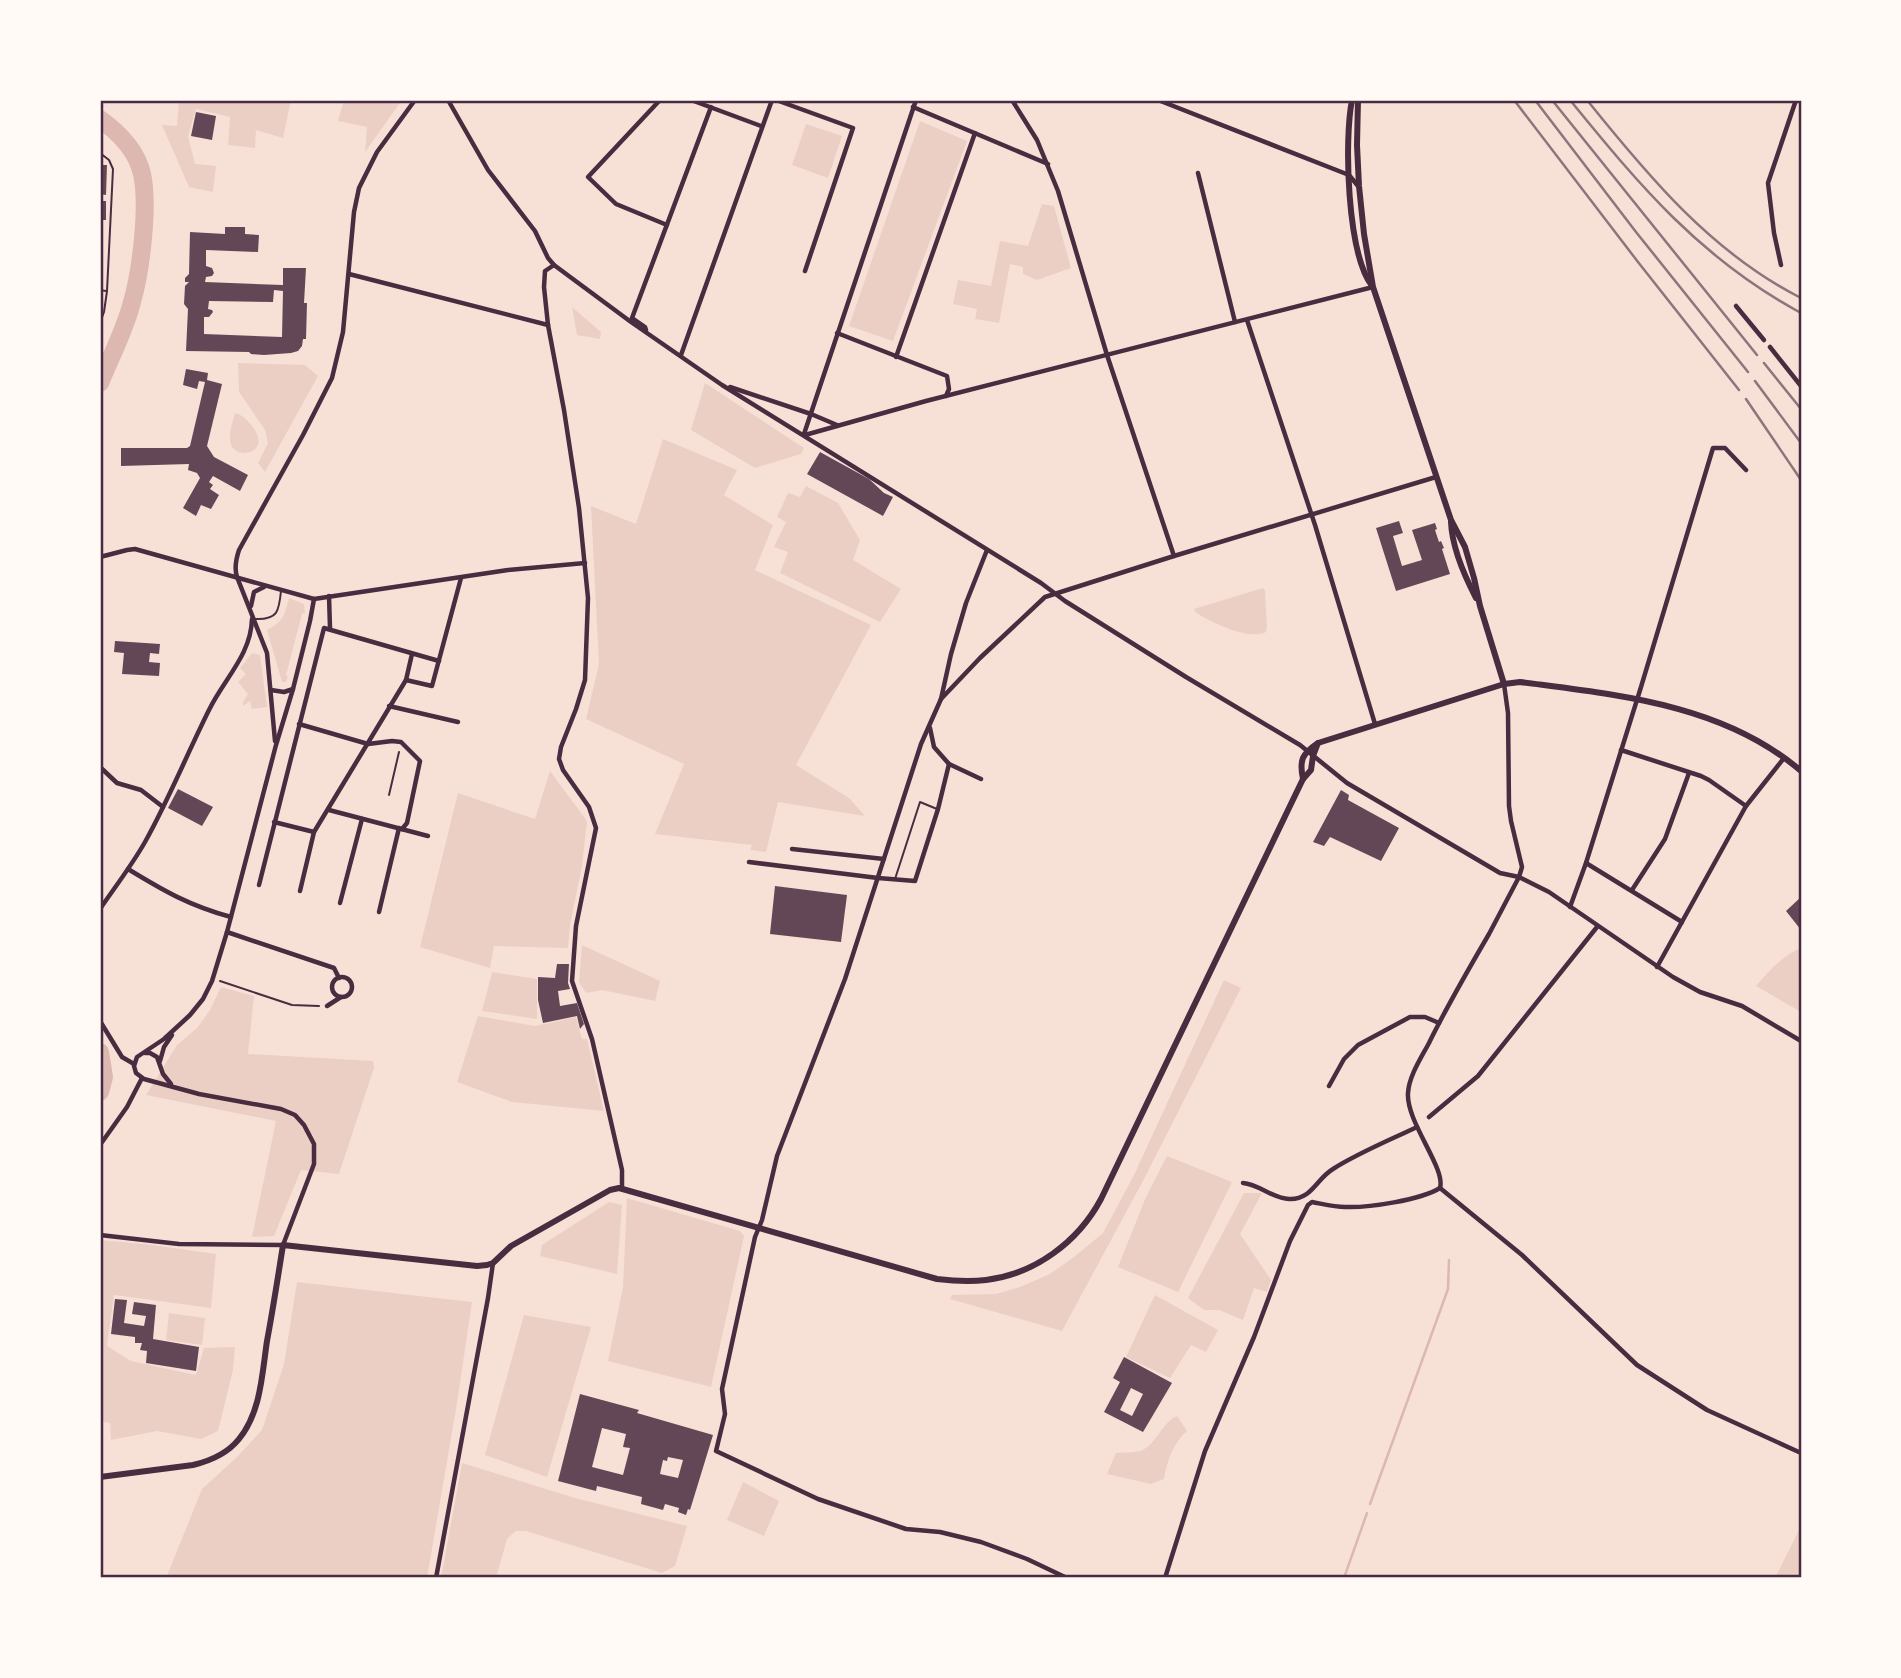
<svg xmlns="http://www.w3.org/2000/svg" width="1901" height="1678" viewBox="0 0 1901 1678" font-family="'Space Grotesk',sans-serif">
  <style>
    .green { fill: #ebcfc5 }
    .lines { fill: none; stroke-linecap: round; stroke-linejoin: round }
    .stream { stroke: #dcb8b0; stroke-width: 2.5 }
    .river { stroke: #dcb8b0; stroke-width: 18 }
    .building { fill: #644757; fill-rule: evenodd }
    .path { stroke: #4a2c40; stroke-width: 2 }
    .service { stroke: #4a2c40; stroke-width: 2 }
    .minor { stroke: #4a2c40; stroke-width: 4.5 }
    .secondary { stroke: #4a2c40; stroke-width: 6 }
    .rail { stroke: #8f747c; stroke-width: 2.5 }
    .neatline { fill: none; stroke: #4a2c40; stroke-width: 2.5 }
  </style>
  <rect width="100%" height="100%" fill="#f7e1d7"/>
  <g class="green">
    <polygon points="179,100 291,100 283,138 256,130 255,148 228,145 230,117 196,109 188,136 195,164 216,166 213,192 189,187 162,125 177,126"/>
    <polygon points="344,100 402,100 365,152 367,127 338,121"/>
    <polygon points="920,121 967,141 893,341 849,326"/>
    <polygon points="806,124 842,136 828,178 792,165"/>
    <polygon points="1042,204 1054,206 1071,268 1037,280 1023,274 1023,267 1010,264 999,323 975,319 977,309 953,304 958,280 991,286 1000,241 1028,246"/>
    <polygon points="572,307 601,332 600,339 577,335"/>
    <polygon points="238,363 305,365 318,376 265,472 258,463 268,443 265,430 239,392"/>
    <polygon points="705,383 804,448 801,454 755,468 691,430"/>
    <path d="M235,413C243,415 247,420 252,426C275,455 231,462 230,440C229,431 233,421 235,413Z"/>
    <polygon points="663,439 737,470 724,495 773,525 755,570 871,625 796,765 849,798 865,816 778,802 766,852 750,850 752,845 655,834 684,764 586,719 599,664 591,506 636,524"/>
    <polygon points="806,486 838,503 860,540 853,560 901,589 880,622 780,573 788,552 774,547 786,522 777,517 788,493 800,497"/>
    <path d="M1263,588L1265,591L1267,627L1266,632C1249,641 1210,622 1195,612L1194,609Z"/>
    <path d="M289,598L304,604L305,613L302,614L286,675L288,676L286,682H282L267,630C284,621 284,616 289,598Z"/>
    <polygon points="252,653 260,655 267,707 252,709 250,701 243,706 243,702 248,694 238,682 246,674 240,668"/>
    <polygon points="550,771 587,821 582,866 570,925 568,948 494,946 490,968 420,947 458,793 535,819"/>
    <polygon points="582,945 660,981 655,1001 602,990 586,993 579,982"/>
    <path d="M1801,948V1012L1756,986C1769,971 1783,955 1801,948Z"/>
    <polygon points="492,972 537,979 537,1019 482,1011"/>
    <polygon points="1224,980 1241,988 1144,1179 1062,1331 950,1299 952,1295 996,1294 1020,1287 1050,1274 1074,1257 1103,1233 1134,1175"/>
    <polygon points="221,987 254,996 248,1054 373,1061 374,1068 339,1174 301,1170 274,1236 252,1237 276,1121 146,1095 177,1045 198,1027 210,1010"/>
    <polygon points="478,1016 535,1026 576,1017 582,1039 587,1039 604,1111 512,1102 457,1082"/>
    <polygon points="1167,1156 1232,1182 1178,1292 1118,1267 1146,1197"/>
    <polygon points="1244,1193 1262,1193 1240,1234 1271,1280 1267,1292 1254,1288 1243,1320 1219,1310 1204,1310 1188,1298"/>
    <polygon points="627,1198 740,1231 744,1236 711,1387 608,1361 623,1287"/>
    <polygon points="609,1202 622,1205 617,1274 540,1256 542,1245"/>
    <polygon points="100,1240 145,1244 216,1254 211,1308 114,1295 107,1346 131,1361 196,1375 204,1348 235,1347 233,1370 218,1431 201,1439 157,1431 111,1440 110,1423 100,1421"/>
    <polygon points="297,1282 472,1302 457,1403 427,1578 166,1578 202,1489 236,1458 262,1430 284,1364"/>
    <polygon points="1155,1295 1218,1330 1206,1352 1191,1345 1170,1378 1126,1357"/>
    <polygon points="169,1313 205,1318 202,1345 166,1340"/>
    <polygon points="524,1315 591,1327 547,1477 485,1455"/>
    <path d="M1177,1416L1187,1431C1173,1443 1167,1461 1164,1479L1151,1484L1107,1474L1116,1453C1123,1452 1133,1453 1140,1451C1156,1446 1161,1423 1177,1416Z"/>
    <polygon points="462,1463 575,1498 687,1526 675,1566 662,1573 526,1531 516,1531 507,1539 496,1578 441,1578"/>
    <polygon points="743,1482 779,1501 764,1536 727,1520"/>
    <polygon points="1801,1526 1801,1578 1775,1578"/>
  </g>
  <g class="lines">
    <g class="stream">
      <polyline points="1370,1504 1448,1289 1449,1260"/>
      <polyline points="1344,1578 1367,1513"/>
    </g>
    <g class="river">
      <path d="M100,119C118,132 137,151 142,174C149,205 141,271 132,302C125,330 111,356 100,383"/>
      <polyline points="100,1052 104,1077 100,1092"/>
    </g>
  </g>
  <g class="building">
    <polygon points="196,112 216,116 212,140 191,136"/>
    <polygon points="100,165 107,165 106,195 100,194"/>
    <rect x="100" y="201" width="6" height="19"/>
    <path d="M225,227H245V234L259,235L258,252L206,250V266L212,268L214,273L212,276L206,277L205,282L283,285V268H306L304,303H307L306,339H303L302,346L298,351L291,353L264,355L251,354L249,352L186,351L188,309L184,304L185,286L189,282H185V278L189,274L190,232L225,234ZM274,290L283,291L282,337L204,334V317H209L213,312L212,310L208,309L209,301L273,302Z"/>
    <polygon points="186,369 208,373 207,380 222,384 207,446 214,457 248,475 240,491 213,476 209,482 213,485 210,489 219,495 211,509 201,505 196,516 183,508 200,478 197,473 188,470 189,464 121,466 121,448 187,448 190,446 205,382 199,381 197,389 183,385"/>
    <polygon points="820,452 869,479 884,493 893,497 883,516 807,474"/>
    <polygon points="1399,521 1403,533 1393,536 1402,566 1422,560 1412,530 1435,523 1437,529 1435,530 1439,542 1441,541 1444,548 1442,549 1450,574 1396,591 1376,528"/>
    <polygon points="115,641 160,644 159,654 150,653 149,662 160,663 159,676 122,674 124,653 114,652"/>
    <polygon points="178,789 213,807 202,826 168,808"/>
    <polygon points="1341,790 1349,795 1348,800 1399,828 1381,861 1330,837 1324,846 1313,842"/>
    <polygon points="775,886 847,895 841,942 770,934"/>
    <polygon points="1801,897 1801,930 1786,911"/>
    <polygon points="557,964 569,964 568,983 570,989 558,991 560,1006 577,1003 584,1024 580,1029 577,1016 543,1023 538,1000 538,977 555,978"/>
    <polygon points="115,1299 127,1300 124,1323 144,1326 146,1316 132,1314 134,1302 156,1305 153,1339 199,1347 196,1371 146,1363 147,1351 140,1350 142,1343 135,1343 135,1337 111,1334"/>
    <path d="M1124,1357L1172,1383L1143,1432L1104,1412L1120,1382L1113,1378ZM1131,1388L1143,1394L1132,1416L1120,1410Z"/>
    <path d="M580,1394L639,1410L637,1413L713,1435L690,1510L688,1509L686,1515L678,1512L679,1508L665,1504L663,1510L641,1504L642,1497L597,1486L596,1491L558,1481ZM602,1428L626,1434L623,1447L630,1448L623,1475L592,1467ZM668,1457L683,1460L678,1478L660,1474L663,1460L667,1461Z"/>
  </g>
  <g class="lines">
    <g class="path">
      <polyline points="389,795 399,752"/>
      <polyline points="220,981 292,1005 319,1006"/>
    </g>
    <g class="service">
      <polyline points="100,153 109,160 113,169 107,291 104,312 100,323"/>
      <polyline points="100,290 106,291"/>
      <path d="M255,619C278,620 279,611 281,591"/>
      <polyline points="895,879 920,802 937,809"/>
    </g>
    <g class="minor">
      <path d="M448,100L488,170L535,231L548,258L554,265L631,322L722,385L1041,583L1065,601L1186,677L1300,745L1347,783L1500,873L1519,877C1509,896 1499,915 1489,934C1468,970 1447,1006 1429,1043C1421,1058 1409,1076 1408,1093C1406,1122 1446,1168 1440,1188"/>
      <polyline points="660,100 588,177 616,204 667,225"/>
      <polyline points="691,100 761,126"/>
      <polyline points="776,100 853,128 805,271"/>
      <polyline points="1012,100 1037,140 1058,191 1107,355 1174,556"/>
      <polyline points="1158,100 1349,175 1358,186"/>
      <polyline points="913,107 1048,164"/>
      <polyline points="1198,173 1235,322"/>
      <polyline points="554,265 545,271 544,287 548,325 564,410 579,508 588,598 585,680 576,709 561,747 559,759 563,770 589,807 596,828 576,926 572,981 592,1039 622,1170 622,1188"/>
      <polyline points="1781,265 1774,233 1768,183 1796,100"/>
      <polyline points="349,274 548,325"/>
      <polyline points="1736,306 1764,340"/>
      <polyline points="1247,320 1315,525 1375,724"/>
      <polyline points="646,330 645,327 632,318 711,107"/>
      <polyline points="837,333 947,376 949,389 946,396"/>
      <polyline points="1770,347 1801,386"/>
      <polyline points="681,355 772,100"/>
      <polyline points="896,357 975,133"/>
      <polyline points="730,387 811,414 837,425"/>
      <polyline points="804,434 916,100"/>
      <polyline points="805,435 926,401 1373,287"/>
      <polyline points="987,550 966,603 951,654 941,699 921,744 845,979 777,1156 762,1220 755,1237 722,1389 725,1414 716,1451 818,1499 906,1529 940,1532 981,1542 1027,1559 1067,1578"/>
      <polyline points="100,557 127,550 135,549 314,599 508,570 585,563"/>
      <polyline points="329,596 330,628"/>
      <polyline points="251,606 254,592 264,587"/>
      <polyline points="406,680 412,654"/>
      <polyline points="1504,684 1508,713 1509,806 1511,821 1522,867 1519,877 1549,892 1673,977 1700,992 1742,1006 1801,1041"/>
      <polyline points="271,690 284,692 293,689"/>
      <polyline points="941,699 980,658 1045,597 1174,556 1436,477"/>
      <polyline points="389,706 458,722"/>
      <polyline points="299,724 368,744 392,741 401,742 420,761 407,823 402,829"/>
      <polyline points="930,728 934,747 949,764 981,779"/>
      <path d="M275,741L267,653L237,577C234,568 236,559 239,550L303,435L332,378L343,332L354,212L359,188L377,152L415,100"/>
      <polyline points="1621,750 1701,776 1709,780 1746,806"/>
      <polyline points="100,767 117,783 141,790 163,807"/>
      <polyline points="329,810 428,836"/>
      <polyline points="274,822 314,832"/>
      <polyline points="792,849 884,859"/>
      <polyline points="749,862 878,878 915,881 938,809 949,764"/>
      <polyline points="1586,863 1682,922"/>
      <path d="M128,869C164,891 190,906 231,917"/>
      <polyline points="259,885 324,628 439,661"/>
      <polyline points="1632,890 1665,839 1689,773"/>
      <polyline points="300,891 314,832 406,680 432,686 461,578"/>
      <polyline points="340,903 362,819"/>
      <polyline points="1570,907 1586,863 1641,687 1713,448 1725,448 1746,470"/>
      <path d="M100,909C115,887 132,865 145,842C169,799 187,754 209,710C224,679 251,655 252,619"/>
      <polyline points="379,912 399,828"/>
      <polyline points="227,932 334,968 339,978"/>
      <polyline points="1657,967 1746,806 1784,758"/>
      <circle cx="342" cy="987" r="10"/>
      <polyline points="327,1006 341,997"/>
      <polyline points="100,1021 122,1057 134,1064"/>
      <polyline points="145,1053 150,1053 157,1057 163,1074 171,1084"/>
      <polyline points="160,1061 164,1047 172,1035"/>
      <polyline points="1329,1086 1344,1059 1358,1045 1410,1017 1425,1017 1439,1023"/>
      <polyline points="1429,1117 1478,1076 1597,927"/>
      <polyline points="100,1145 127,1107 142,1078"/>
      <path d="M1243,1183C1259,1184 1273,1199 1289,1199C1312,1200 1316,1179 1333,1169C1358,1153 1390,1140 1417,1127"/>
      <polyline points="1440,1188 1522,1255 1637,1365 1707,1410 1801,1453"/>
      <polyline points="100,1235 179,1244 283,1245 314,1164 314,1144 304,1125 295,1115 281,1109 199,1094 144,1079 136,1073 134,1066 137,1057 164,1039 190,1015 203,999 212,981 227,932 276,745 293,689 310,621 314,599"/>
      <polyline points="436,1578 488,1298 493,1263"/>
      <path d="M1165,1578L1205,1451L1254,1337L1290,1241L1308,1205L1312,1202C1323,1204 1334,1207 1345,1207C1368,1208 1421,1200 1440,1188"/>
    </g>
    <g class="secondary">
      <path d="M1352,100C1344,140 1347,253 1372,286"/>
      <polyline points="1358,100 1357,145 1359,186 1364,234 1373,287 1451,520 1465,547 1474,578 1480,606 1504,684"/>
      <path d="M1451,522C1452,548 1464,575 1476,598"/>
      <path d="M1303,779C1299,760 1302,754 1318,743L1504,684L1520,682C1618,695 1723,704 1801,771"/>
      <path d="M100,1477L193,1465C210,1461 227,1454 239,1439C261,1412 262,1374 267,1341C273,1309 278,1277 283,1245L477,1266L487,1265L493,1263L511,1246L610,1190L619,1188L937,1279C953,1281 970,1282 986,1280C1035,1274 1078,1242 1101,1199L1289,808L1303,779L1311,770L1313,756L1318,743"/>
    </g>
    <g class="rail">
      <polyline points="1514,100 1638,262 1739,390"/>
      <polyline points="1535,100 1636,232 1748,372"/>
      <polyline points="1552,100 1757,355"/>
      <path d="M1570,100C1640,186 1701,259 1801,313"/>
      <path d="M1587,100C1648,176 1712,253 1801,298"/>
      <polyline points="1764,363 1801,409"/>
      <polyline points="1755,381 1801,443"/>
      <polyline points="1746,399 1801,480"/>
    </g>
  </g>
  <rect width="1901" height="1678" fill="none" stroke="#fffaf5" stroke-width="203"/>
  <rect x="102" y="102" width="1698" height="1474" class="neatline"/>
</svg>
